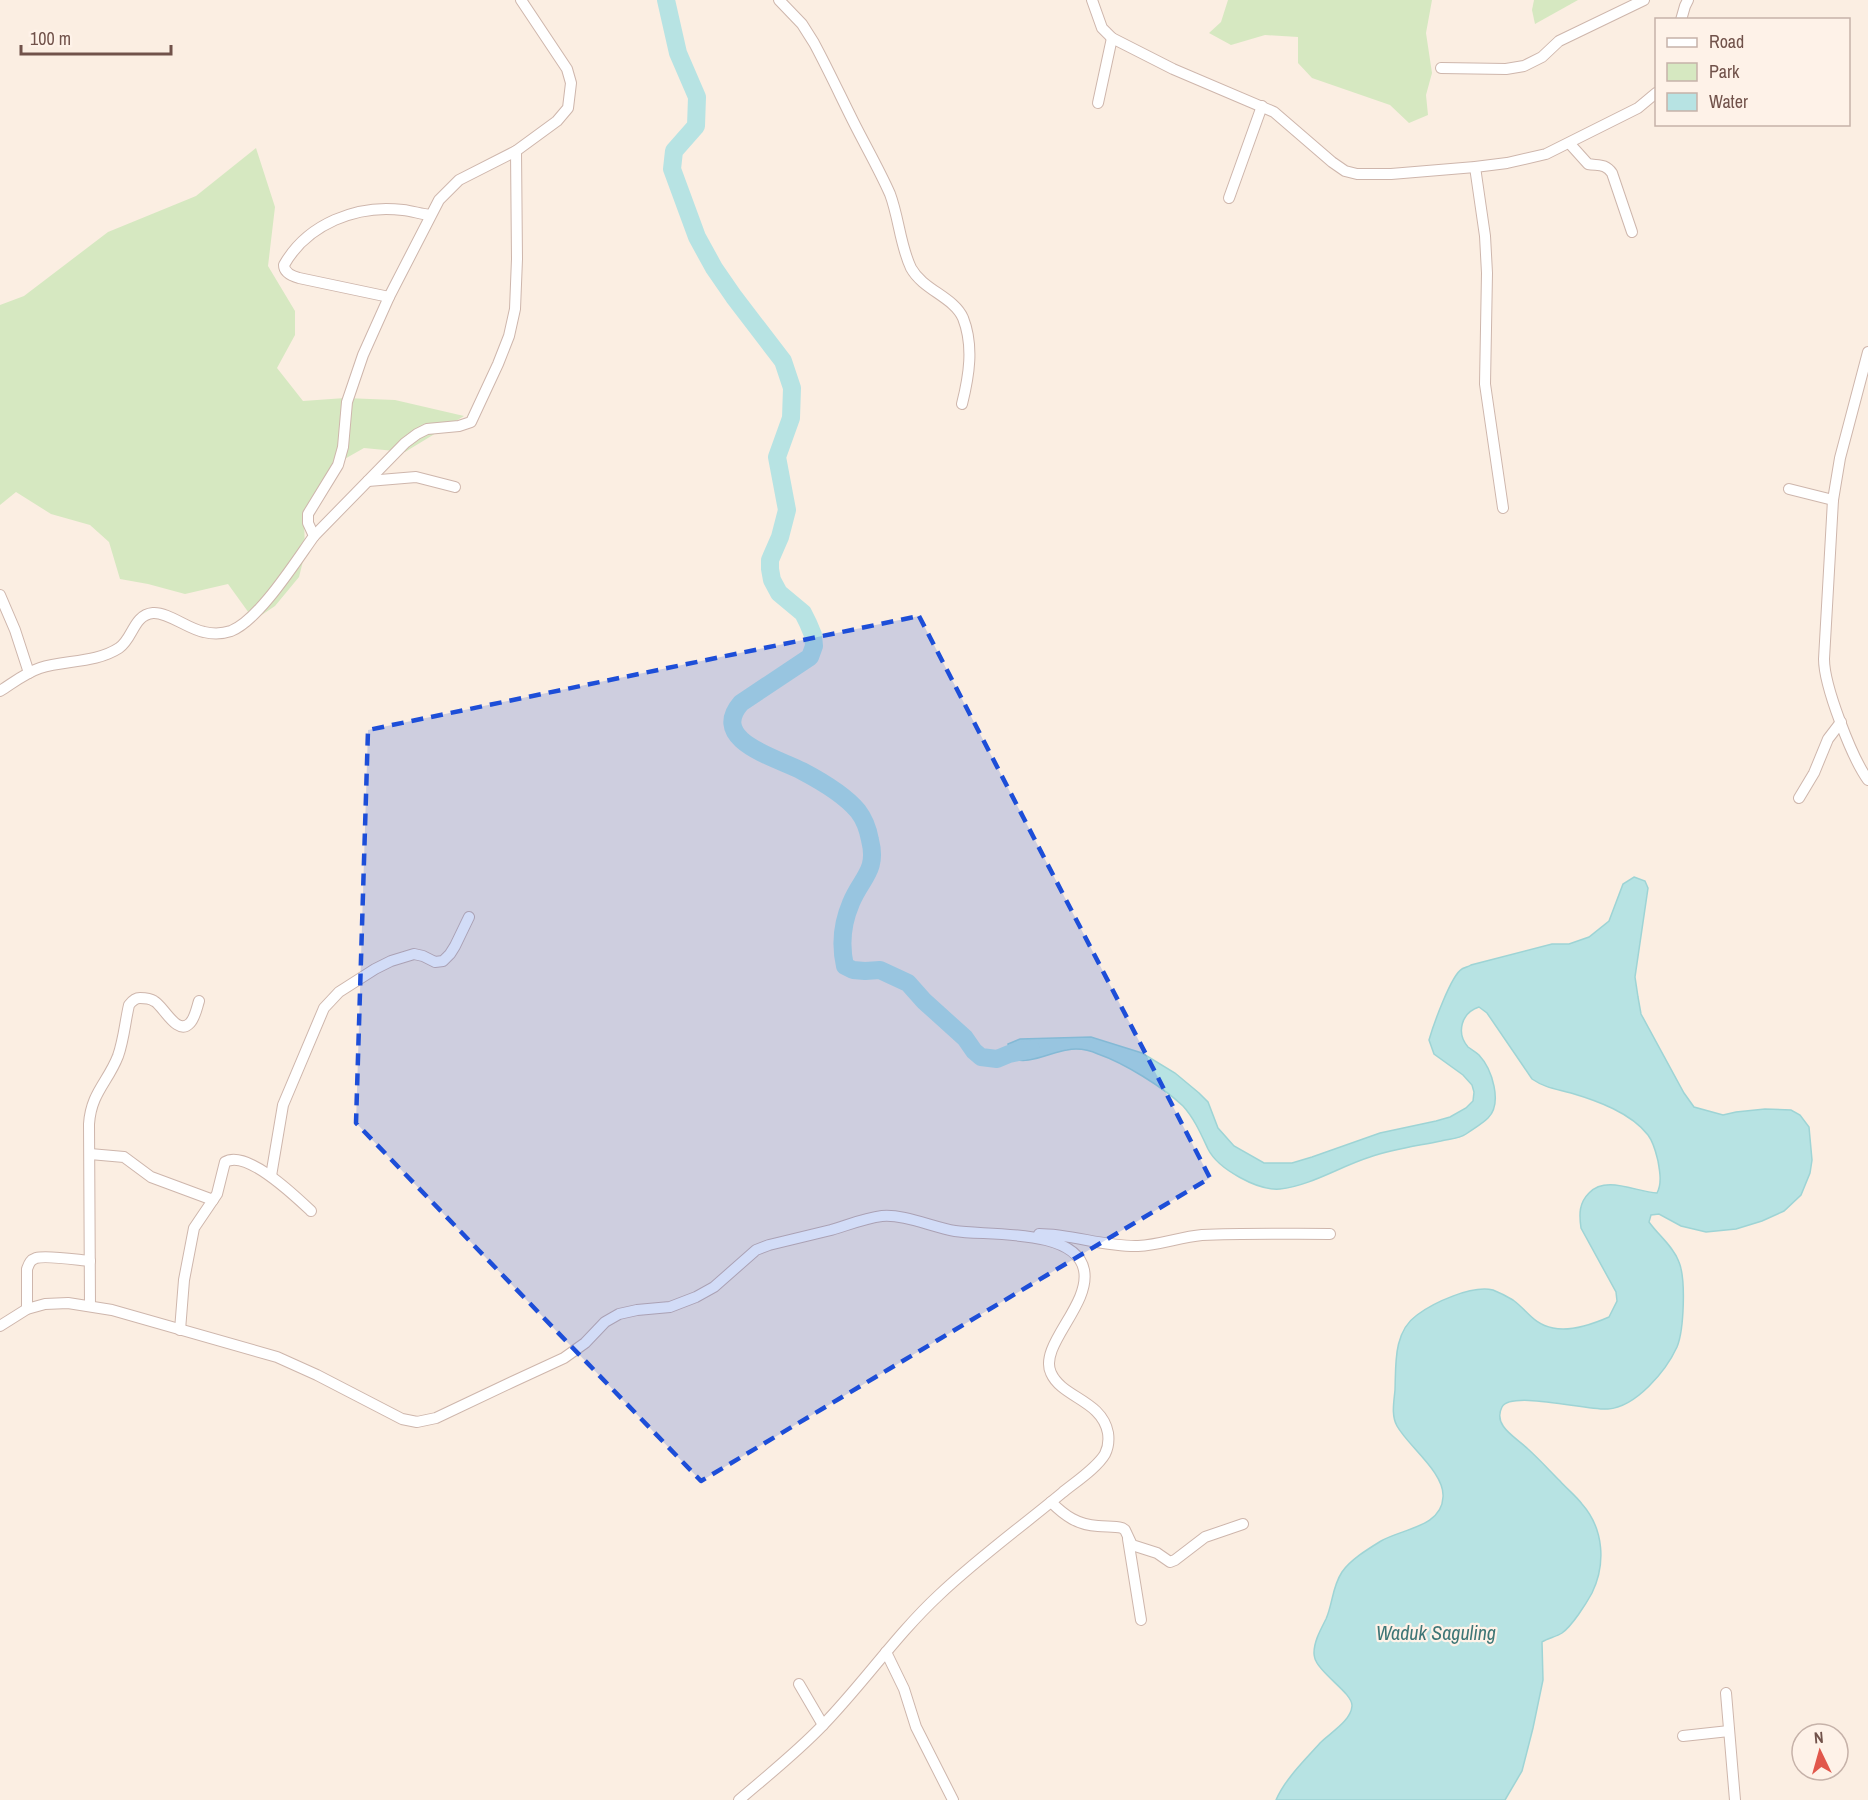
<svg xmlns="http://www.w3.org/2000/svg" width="1868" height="1800" viewBox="0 0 1868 1800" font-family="'Archivo Narrow',sans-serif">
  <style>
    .green { fill: #d6e8c1 }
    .water { fill: #b7e3e3; stroke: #9ed4d5; stroke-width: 1.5 }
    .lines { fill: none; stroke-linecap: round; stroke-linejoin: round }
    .river { stroke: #b7e3e3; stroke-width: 18 }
    .street-casing { stroke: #ceb6ac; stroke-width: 12 }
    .street { stroke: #fff; stroke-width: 10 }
    .marked { fill: #1d4ed8; fill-opacity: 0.2; stroke: #1d4ed8; stroke-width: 4.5; stroke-dasharray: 12 8; stroke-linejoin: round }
    .labels { text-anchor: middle; stroke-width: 4.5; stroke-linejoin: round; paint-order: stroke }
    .water-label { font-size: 20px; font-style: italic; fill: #3e7676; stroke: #fef2e8 }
  </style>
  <rect width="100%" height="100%" fill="#fbeee2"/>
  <g class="green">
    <polygon points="1228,0 1432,0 1426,33 1432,73 1426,95 1428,115 1409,123 1390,105 1312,78 1298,63 1298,37 1265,35 1231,45 1209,33 1221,22"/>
    <polygon points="1534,0 1578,0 1535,24 1532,10"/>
    <polygon points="256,148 275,207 268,266 295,311 295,335 277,368 303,401 345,398 395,400 464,416 405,452 364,448 334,465 304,517 305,553 299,577 275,606 254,620 228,584 185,594 148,584 120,579 109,542 90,525 51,514 16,492 0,505 0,305 24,296 108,232 196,196"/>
  </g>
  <path class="water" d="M1634,877L1645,881L1648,888L1635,977L1638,997L1641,1014L1684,1093L1694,1107L1723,1115L1736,1112L1765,1109L1791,1110L1800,1115L1809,1127L1812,1160L1810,1173L1801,1195L1784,1211L1762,1221L1736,1229L1706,1232L1681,1226L1659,1214L1651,1215L1649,1222C1659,1236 1673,1246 1679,1262C1686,1279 1684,1330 1677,1347C1666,1371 1636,1407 1608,1409C1589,1411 1511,1390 1502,1407C1492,1426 1517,1438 1528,1449C1539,1459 1549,1470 1560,1481C1567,1489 1576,1496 1582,1504C1604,1529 1606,1564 1592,1593C1586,1604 1572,1626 1562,1633C1556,1637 1548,1638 1542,1642L1543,1680L1533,1728L1522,1771L1505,1800H1276C1285,1779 1305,1760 1320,1743C1330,1733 1351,1721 1352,1706C1353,1694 1322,1675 1316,1661C1315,1660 1314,1655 1314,1653C1314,1641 1321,1629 1326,1619C1333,1603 1332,1587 1342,1572C1350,1560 1368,1549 1381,1541C1401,1529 1442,1527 1443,1497C1445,1473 1408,1446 1397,1426C1391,1415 1394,1402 1395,1390C1396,1365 1393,1332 1417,1315C1433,1303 1471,1285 1493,1290C1498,1292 1508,1297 1513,1300C1528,1311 1533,1324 1553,1328C1571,1332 1593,1324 1609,1317L1617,1301L1616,1292L1581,1228C1579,1214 1579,1203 1589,1193C1606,1175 1636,1192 1657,1193C1662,1184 1660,1172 1658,1161C1656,1153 1654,1143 1648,1135C1631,1113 1598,1101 1571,1093C1557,1089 1545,1088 1532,1079L1487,1013L1479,1007C1461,1013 1456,1033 1468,1047C1472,1050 1476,1052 1479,1055C1492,1069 1503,1103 1488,1118C1482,1124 1473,1129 1466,1134C1459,1139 1449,1139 1441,1141C1417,1146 1393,1149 1370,1157C1341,1166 1310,1186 1280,1189C1258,1191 1218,1169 1208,1149C1201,1134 1194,1118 1183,1106C1163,1087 1124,1063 1098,1054C1089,1050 1077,1048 1067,1050C1051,1052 1025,1067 1010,1057L1008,1044L1020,1039L1091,1037L1142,1053L1175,1073L1199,1093L1208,1102L1218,1128L1234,1146L1264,1163H1292L1312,1157L1380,1133L1436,1121L1450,1117L1466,1108L1473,1101L1474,1092L1472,1085L1463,1075L1434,1054L1429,1040C1433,1026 1451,975 1462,969C1463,968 1470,966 1471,965L1552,944H1569L1589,937L1609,921L1623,884Z"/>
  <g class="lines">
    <path class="river" d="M666,0L678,53L697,97L696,126L674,151L672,169L697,237L714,268L734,297L783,361L792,388L791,418L777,457L787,510L780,537L770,560V569L772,580L779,593L803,613L808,623L813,635L814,646L810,657L741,703C708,741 778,758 802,771C821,781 844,794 858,811C865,820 868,829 870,840C878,871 861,878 851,903C842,924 840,944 845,966L853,970L865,971L880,970L908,983L924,1001L965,1038L974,1051L981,1057L997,1059L1009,1054L1031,1049"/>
    <g class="street-casing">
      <g id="street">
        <path d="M779,0L802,24L814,43C828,69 840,95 853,121C865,145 879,169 890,194C899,218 900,245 911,268C923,290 954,297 963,318C974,346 969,376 962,404"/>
        <polyline points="1092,0 1102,28 1112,38 1173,69 1274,112 1332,162 1345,171 1357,174 1391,174 1475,167 1507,163 1546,154 1638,108 1656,93"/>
        <polyline points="1681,20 1685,6 1688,0"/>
        <polyline points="1441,68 1506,69 1524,66 1542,57 1559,41 1644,0"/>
        <polyline points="1098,103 1112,38"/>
        <path d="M1570,144L1588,164C1598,166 1605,163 1612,173L1632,232"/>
        <polyline points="1475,167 1485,236 1487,273 1485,384 1503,508"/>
        <polyline points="1229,198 1262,106"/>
        <path d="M389,297L299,278C292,276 284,273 284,265C307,224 357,204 403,210C412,211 421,214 430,215"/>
        <path d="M1868,352L1840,458L1833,500L1824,659C1824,686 1852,758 1868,780"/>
        <polyline points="368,481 416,477 455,487"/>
        <polyline points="1789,489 1833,500"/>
        <polyline points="314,536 405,443 417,434 427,429 459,426 471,422 498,364 509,336 515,309 517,259 516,151"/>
        <polyline points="0,595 15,630 29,673"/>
        <path d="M0,691C13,683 25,673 40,668C65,660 96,663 119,648C133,639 133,615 153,613C168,612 188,629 204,632C213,634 222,634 231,631C259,620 296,561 314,536L308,523V514L338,465L343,447L347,402L363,355L389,297L439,200L459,180L516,151L557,121L568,108L571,83L567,69L521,0"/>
        <polyline points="1799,798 1814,773 1828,739 1841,722"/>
        <polyline points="90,1154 124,1157 151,1177 213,1200"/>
        <polyline points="271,1176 283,1105 324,1008 339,992 375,969 391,961 414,954 423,956 435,962 443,961 450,954 455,946 469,917"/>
        <path d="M1039,1234C1072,1234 1105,1247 1138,1246C1160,1245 1180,1237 1202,1235C1244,1233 1287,1234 1330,1234"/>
        <path d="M90,1306L89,1124C91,1093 108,1082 118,1056C124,1039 125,1022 129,1005C132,1001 135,998 140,998C145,998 151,999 154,1001C163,1005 177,1037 190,1023C195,1018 197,1007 199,1001"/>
        <path d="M27,1309V1269C29,1264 30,1260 36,1258C47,1255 78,1260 90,1261"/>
        <path d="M0,1326L27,1309L45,1304L68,1303L112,1310L277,1357L317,1375L402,1419L417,1422L436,1418L512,1382L564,1358L585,1343L605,1322L619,1314L637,1310L670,1307L696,1297L714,1287L756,1250L769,1245C789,1240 810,1235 831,1230C848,1225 865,1218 882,1216C904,1214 932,1227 955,1231C986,1236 1076,1228 1084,1270C1091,1305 1038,1346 1051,1373C1062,1398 1102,1400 1108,1433C1109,1440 1108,1448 1105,1454C1097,1468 1074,1483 1062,1493C1021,1527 978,1558 939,1595C896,1635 863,1684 822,1726C796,1753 767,1776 739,1800"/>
        <path d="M180,1330L184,1280L194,1228L217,1194L225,1162C247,1149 296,1197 311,1211"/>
        <path d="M1051,1502C1065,1516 1078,1525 1098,1526C1106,1527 1114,1526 1122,1528L1125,1530L1132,1545L1157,1553L1170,1562L1175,1560L1205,1537L1243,1524"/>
        <polyline points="1128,1539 1141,1620"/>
        <polyline points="886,1652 904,1689 916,1727 953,1800"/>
        <polyline points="799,1684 823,1725"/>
        <polyline points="1726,1693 1735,1800"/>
        <polyline points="1683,1736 1729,1731"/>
      </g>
    </g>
    <use href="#street" class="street"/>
  </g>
  <path class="marked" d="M919,616L1210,1178L701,1481L356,1123L368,730Z"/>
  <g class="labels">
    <g class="water-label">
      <text x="1436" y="1640">Waduk Saguling</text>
    </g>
  </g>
  <rect x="1655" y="18" width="195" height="108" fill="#fef2e8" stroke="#c6b2a9" stroke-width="1.5"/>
  <rect x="1667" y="38" width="30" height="9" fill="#ffffff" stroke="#c6b2a9" stroke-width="1.5"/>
  <text x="1709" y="48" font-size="18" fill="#71524a">Road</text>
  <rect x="1667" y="63" width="30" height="18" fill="#d6e8c1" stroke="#c6b2a9" stroke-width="1.5"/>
  <text x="1709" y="78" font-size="18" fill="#71524a">Park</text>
  <rect x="1667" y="93" width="30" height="18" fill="#b7e3e3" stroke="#c6b2a9" stroke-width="1.5"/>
  <text x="1709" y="108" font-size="18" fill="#71524a">Water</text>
  <g transform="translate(1820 1752) rotate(355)"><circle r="28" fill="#fef2e8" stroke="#c6b2a9" stroke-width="1.5"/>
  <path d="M0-4.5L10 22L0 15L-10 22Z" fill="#e1574b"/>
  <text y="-9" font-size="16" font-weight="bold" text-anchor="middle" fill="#71524a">N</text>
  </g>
  <path d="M21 45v9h150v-9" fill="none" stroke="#71524a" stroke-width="3"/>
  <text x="30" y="45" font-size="18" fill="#71524a" stroke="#fef2e8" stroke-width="4.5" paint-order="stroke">100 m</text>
</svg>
